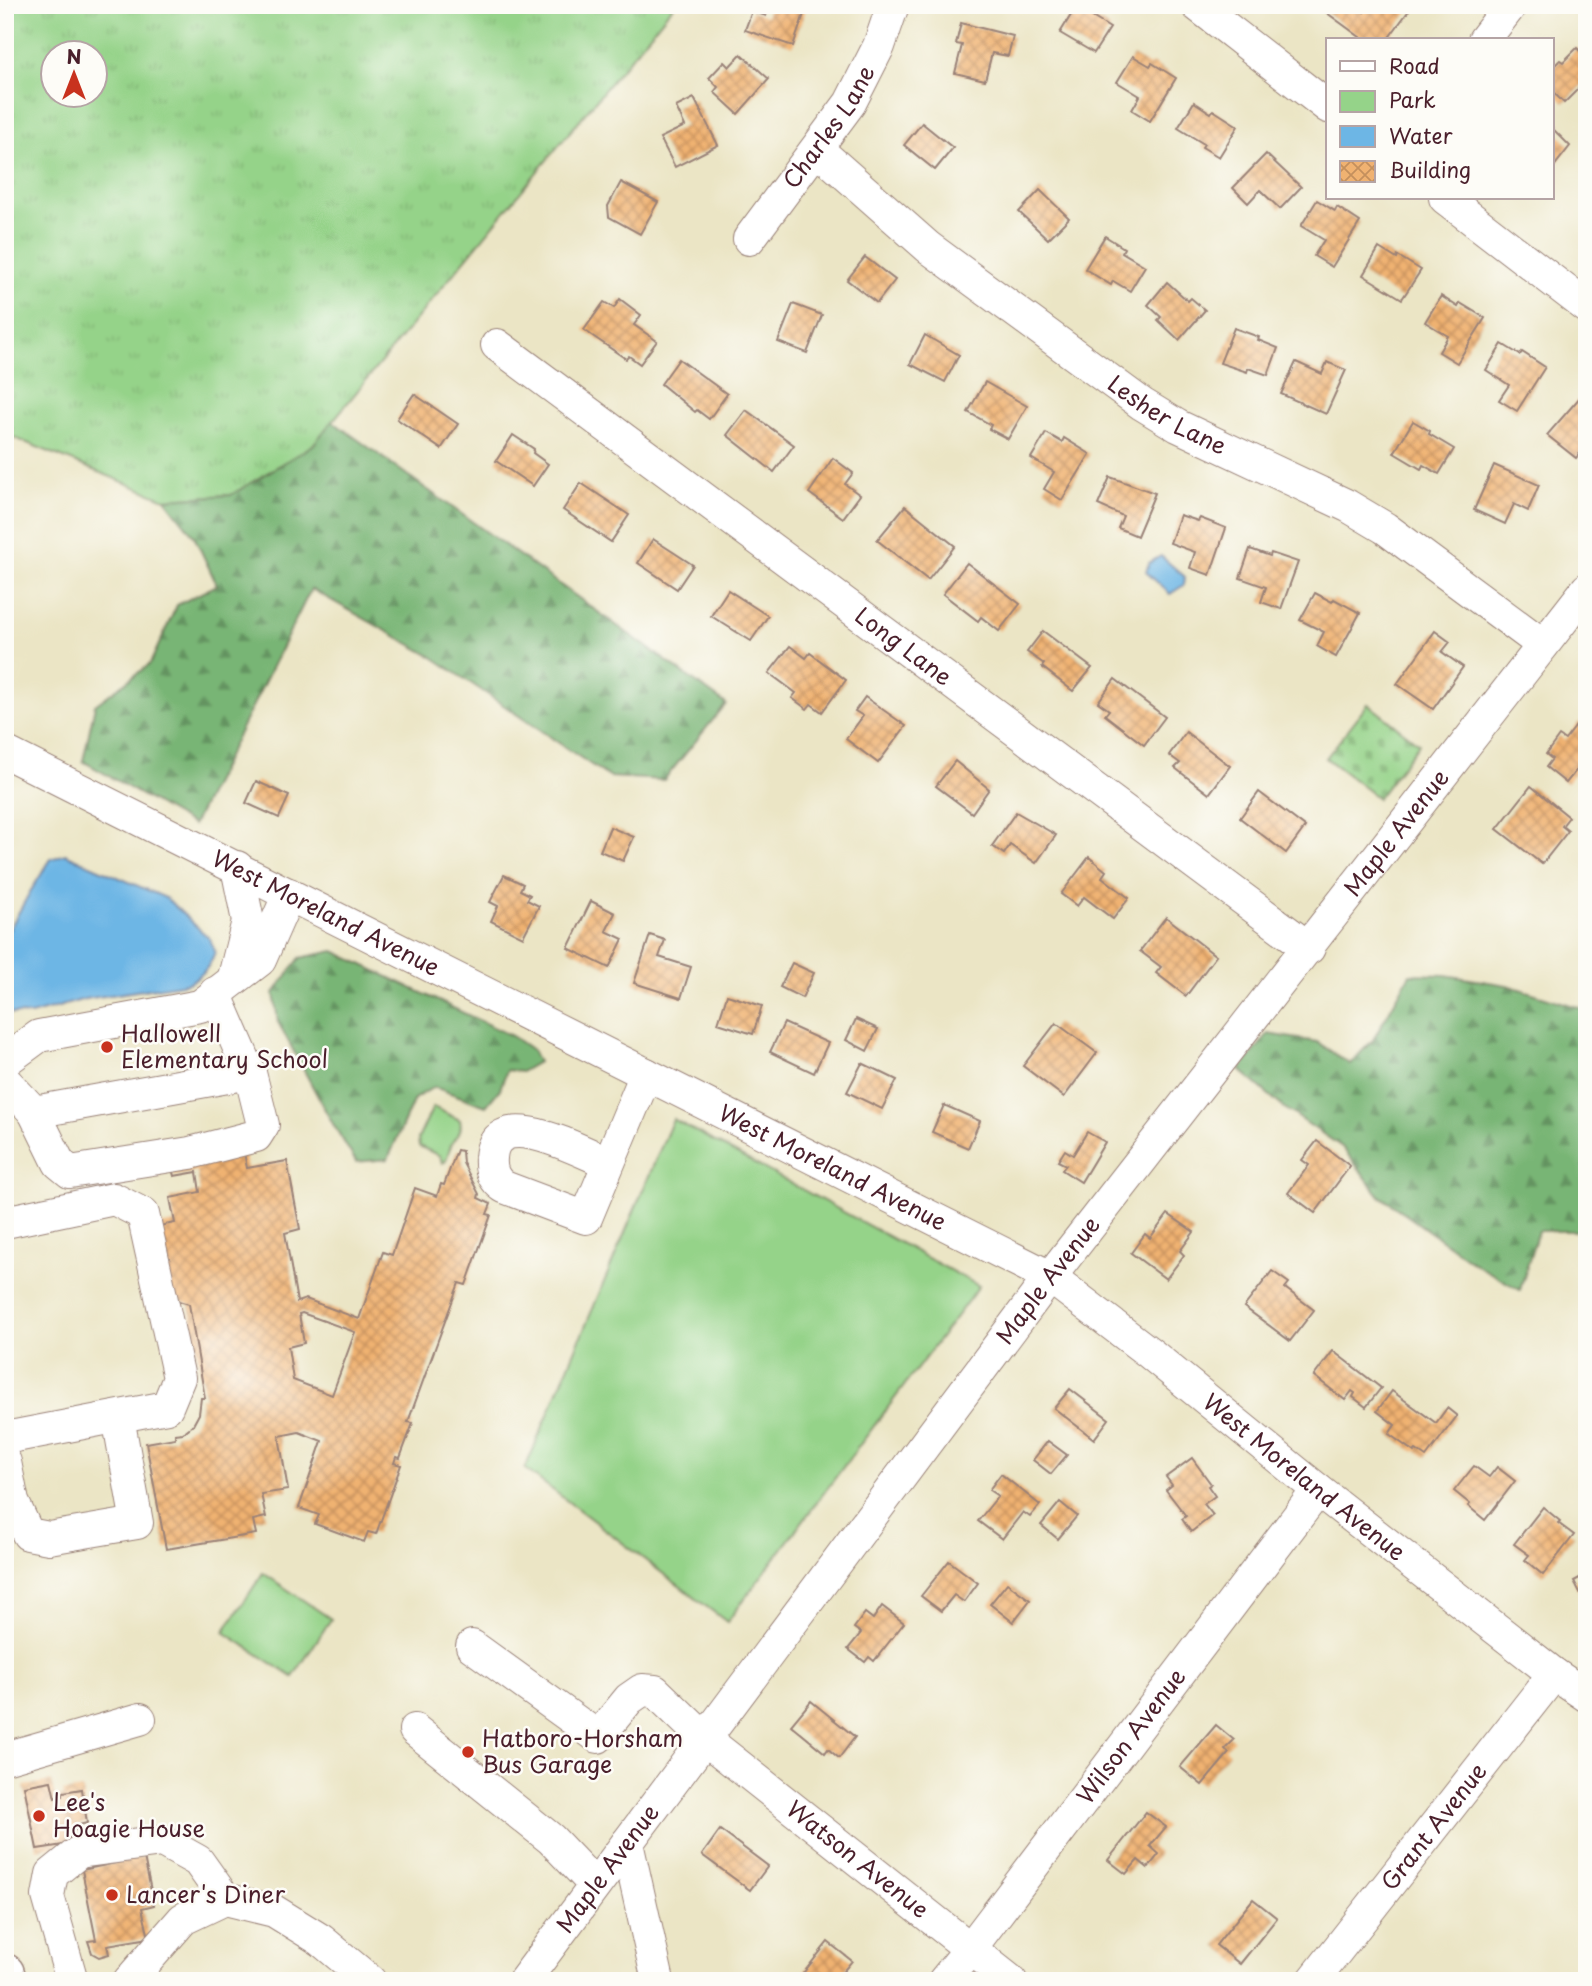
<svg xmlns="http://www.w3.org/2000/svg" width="1592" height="1986" viewBox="0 0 1592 1986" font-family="'Playpen Sans',sans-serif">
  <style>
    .grass { fill: url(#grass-tufts); stroke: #70795a; stroke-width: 2; fill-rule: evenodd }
    .forest { fill: url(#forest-firs); stroke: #616a50; stroke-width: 2 }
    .cemetery { fill: url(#cemetery-stones); stroke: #70795a; stroke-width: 2 }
    .green { fill: #95d389; stroke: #70795a; stroke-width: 2 }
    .water { fill: #6db6e5; stroke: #5c6a88; stroke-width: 2 }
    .building { fill: url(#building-cross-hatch); fill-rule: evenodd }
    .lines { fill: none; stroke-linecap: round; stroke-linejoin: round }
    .minor-casing { stroke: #9a8278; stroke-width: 34 }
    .highway-casing { stroke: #9a8278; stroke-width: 41 }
    .minor { stroke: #fff; stroke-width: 32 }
    .highway { stroke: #fff; stroke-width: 38 }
    .poi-dot { fill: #c8321e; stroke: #fdfcf7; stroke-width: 2.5 }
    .labels { text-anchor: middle; stroke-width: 5; stroke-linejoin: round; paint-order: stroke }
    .street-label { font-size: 23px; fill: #4a1f2b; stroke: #fdfcf7 }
    .poi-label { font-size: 23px; fill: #4a1f2b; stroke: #fdfcf7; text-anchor: start }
  </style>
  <defs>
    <pattern id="grass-tufts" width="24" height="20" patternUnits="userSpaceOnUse" patternTransform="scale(1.75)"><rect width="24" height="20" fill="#95d389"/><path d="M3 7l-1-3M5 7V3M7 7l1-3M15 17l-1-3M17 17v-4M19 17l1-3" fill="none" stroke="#82b576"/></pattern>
    <pattern id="forest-firs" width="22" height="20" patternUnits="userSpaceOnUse" patternTransform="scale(1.75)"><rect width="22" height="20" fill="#78b575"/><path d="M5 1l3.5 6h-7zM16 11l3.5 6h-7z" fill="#649360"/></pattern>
    <pattern id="cemetery-stones" width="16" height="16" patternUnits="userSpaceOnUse" patternTransform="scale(1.75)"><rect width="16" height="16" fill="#95d389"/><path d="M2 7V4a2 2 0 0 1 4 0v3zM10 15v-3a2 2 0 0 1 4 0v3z" fill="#82b576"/></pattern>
    <pattern id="building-cross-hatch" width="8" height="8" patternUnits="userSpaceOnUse" patternTransform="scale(1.75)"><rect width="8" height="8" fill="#f0b271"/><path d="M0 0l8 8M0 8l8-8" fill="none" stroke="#c4905d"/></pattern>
  </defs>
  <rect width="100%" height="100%" fill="#fdfcf7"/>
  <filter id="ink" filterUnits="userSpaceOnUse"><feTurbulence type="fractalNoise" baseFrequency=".0143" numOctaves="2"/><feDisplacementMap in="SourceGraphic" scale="14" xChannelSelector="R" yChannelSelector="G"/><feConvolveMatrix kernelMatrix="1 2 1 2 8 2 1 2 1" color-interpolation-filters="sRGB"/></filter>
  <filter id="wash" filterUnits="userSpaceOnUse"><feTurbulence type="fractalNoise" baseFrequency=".00686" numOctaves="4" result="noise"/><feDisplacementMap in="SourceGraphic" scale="28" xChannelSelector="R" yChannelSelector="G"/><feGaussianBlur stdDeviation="1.57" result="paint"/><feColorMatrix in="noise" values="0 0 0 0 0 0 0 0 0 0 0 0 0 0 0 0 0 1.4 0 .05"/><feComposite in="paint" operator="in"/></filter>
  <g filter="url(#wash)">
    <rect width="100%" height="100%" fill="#ebe5c5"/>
    <path class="grass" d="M5,5H674L313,445L231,495L165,499L5,434ZM52,52H94V94H52Z"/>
    <g class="forest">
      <polygon points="332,421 726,704 664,780 609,777 431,656 311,589 193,825 83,761 95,705 150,664 177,605 217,585 194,536 165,499 231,495 313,445"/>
      <polygon points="334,951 512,1036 532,1050 538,1062 521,1072 507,1070 500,1089 486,1106 434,1087 414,1099 388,1159 356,1162 330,1119 278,1022 274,993 300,958"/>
      <polygon points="1410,974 1445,975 1507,985 1580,1008 1587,1012 1587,1231 1538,1231 1520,1290 1475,1264 1380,1196 1342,1147 1283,1107 1240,1070 1268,1034 1317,1042 1350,1064 1373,1040"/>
    </g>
    <polygon class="cemetery" points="1368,704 1419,744 1378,798 1326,758"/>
    <g class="green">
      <path d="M433,1107L460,1120C463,1132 457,1134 452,1143C449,1149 448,1156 445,1162L442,1163L440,1156L419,1146L418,1139Z"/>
      <polygon points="673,1119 979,1286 727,1622 525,1469"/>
      <polygon points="263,1573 331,1619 293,1677 224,1632"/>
    </g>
    <g class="water">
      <polygon points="1161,556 1185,577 1184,585 1170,594 1146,572 1149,563"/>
      <path d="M65,854L166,898L210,939L215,952C209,968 203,975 188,983L85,999L31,1015L5,1013V937L30,892L51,859Z"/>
    </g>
    <g id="blocks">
      <g class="building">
        <polygon points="770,5 807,5 793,46 745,30 752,11 766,16"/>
        <polygon points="1327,5 1355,5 1364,12 1369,5 1413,5 1387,40 1364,40 1323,10"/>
        <polygon points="1076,7 1110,28 1094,53 1060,33"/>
        <polygon points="961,23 1013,36 1008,56 992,53 985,80 955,73 962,45 956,44"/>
        <polygon points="1577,48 1587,58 1587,80 1564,103 1552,91 1552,68 1560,60 1563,62"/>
        <polygon points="741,54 769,79 738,114 714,92 718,87 709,78 724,62 729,67"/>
        <polygon points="1133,56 1150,66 1152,63 1176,78 1150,121 1132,110 1140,96 1117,82"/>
        <polygon points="694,98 718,145 675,167 660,138 685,126 676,107"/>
        <polygon points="1194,102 1211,113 1213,110 1238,126 1219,157 1202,147 1204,144 1178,128"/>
        <polygon points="922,123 953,148 935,170 904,145"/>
        <polygon points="1552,128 1570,146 1552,169"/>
        <polygon points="1266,154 1301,187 1280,209 1260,190 1248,203 1233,188"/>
        <polygon points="621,182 658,202 640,234 609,217 608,206"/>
        <polygon points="1040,190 1069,218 1048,239 1019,212"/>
        <polygon points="1317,200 1335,211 1337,207 1360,222 1332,267 1314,256 1324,240 1301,226"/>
        <polygon points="1105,236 1124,248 1122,252 1145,266 1130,291 1113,281 1111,285 1085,269"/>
        <polygon points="1379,248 1397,259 1398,256 1421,270 1402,299 1363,275"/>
        <polygon points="865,257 895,280 877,303 847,280"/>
        <polygon points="1167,282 1188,301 1191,298 1205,310 1179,340 1158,320 1161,317 1148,305"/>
        <polygon points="1441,296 1458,307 1460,303 1485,318 1457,363 1439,352 1448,336 1425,322"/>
        <polygon points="620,299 641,315 634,325 657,341 640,364 629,356 626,359 584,330 604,302 614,308"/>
        <polygon points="793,304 822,315 807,353 778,342"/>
        <polygon points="1234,328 1259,337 1258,340 1278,348 1268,375 1248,368 1247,372 1220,363"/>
        <polygon points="925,335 959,355 945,382 910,364"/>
        <polygon points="1502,344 1520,355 1522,352 1545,367 1517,411 1499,400 1509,385 1486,370"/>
        <polygon points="679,359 727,394 709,419 697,410 695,412 661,384"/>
        <polygon points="1296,362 1322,374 1327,362 1346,370 1326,414 1281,394"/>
        <polygon points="985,382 1027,406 1008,439 989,429 991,425 968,412"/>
        <polygon points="414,394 458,424 441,449 397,419"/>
        <polygon points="1582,395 1587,399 1587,444 1576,458 1547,435"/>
        <polygon points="746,410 794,445 774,472 727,435"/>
        <polygon points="1413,421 1430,431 1429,434 1454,449 1439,474 1423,465 1421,469 1394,453"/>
        <polygon points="1046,433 1062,442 1064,438 1090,454 1062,500 1044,489 1054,472 1031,458"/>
        <polygon points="513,435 534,449 533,453 548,464 533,486 496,461"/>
        <polygon points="833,458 853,473 845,484 860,495 843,518 809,493"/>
        <polygon points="1494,465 1539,485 1528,511 1514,504 1505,524 1474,510"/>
        <polygon points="1110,477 1155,493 1137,536 1118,528 1123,516 1098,505"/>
        <polygon points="581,483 629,515 611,542 563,510"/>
        <polygon points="905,506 955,546 928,580 877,540"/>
        <polygon points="1180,515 1198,521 1200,518 1226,528 1210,575 1190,568 1195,552 1170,543"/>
        <polygon points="653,539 693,565 677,589 638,563"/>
        <polygon points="1250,549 1270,556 1271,553 1298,562 1281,609 1261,602 1266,587 1240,578"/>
        <polygon points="967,563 1020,604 999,631 981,617 978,621 943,594"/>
        <polygon points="728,590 768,616 751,641 711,616"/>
        <polygon points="1315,593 1332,602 1334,599 1360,613 1336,657 1317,646 1324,632 1300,620"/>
        <polygon points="1043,631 1092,668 1073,691 1042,667 1044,664 1027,652"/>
        <polygon points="1435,631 1450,642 1442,652 1463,667 1433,709 1397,684"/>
        <polygon points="790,646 806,658 810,653 846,680 822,712 811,704 807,709 792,698 796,693 769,673"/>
        <polygon points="1115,679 1165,717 1144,745 1105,715 1109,710 1098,702"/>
        <polygon points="865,697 906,726 878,763 846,739 863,716 855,711"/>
        <polygon points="1579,722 1587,728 1587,765 1583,762 1566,783 1546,767 1552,759 1546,754 1559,736 1565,740"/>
        <polygon points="1186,732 1230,766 1209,794 1175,768 1180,763 1169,755"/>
        <polygon points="955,761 989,789 972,813 936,786"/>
        <polygon points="256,781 289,796 279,818 246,803"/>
        <polygon points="1531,786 1569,817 1562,826 1568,831 1542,864 1497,829"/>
        <polygon points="1259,792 1305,827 1286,853 1240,818"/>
        <polygon points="1016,812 1056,835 1036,863 1010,845 1004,854 992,846"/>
        <polygon points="610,827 634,837 623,861 600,851"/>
        <polygon points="1089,857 1106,871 1102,877 1129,898 1113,919 1084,897 1077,906 1061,894"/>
        <polygon points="504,875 523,884 520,890 530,895 527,900 539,906 523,937 491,921 498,906 490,902"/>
        <polygon points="591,901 615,913 606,931 623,939 609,968 568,948"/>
        <polygon points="1166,917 1216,956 1186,996 1156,973 1161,967 1140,951"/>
        <polygon points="650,935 665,940 659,957 691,967 681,998 634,983"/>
        <polygon points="792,963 814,973 802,998 780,987"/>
        <polygon points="727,995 762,1006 753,1034 718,1023"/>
        <polygon points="856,1019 878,1029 867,1051 846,1040"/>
        <polygon points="784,1023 828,1043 814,1073 770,1052"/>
        <polygon points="1056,1023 1097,1053 1064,1097 1023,1066"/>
        <polygon points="862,1063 897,1080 882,1109 847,1092"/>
        <polygon points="944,1105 980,1121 968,1148 932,1132"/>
        <polygon points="1087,1132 1105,1142 1081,1182 1062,1170 1066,1165 1058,1161 1065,1150 1073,1155"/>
        <polygon points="1317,1141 1350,1166 1315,1213 1288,1193 1309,1165 1302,1160"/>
        <path d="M457,1150L462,1151L463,1163L479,1194L478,1198L491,1204L487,1214L491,1215L466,1285L459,1283L408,1422L413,1423L400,1458L396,1457L394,1463L401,1465L376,1534L368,1532L364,1542L315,1524L319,1515L299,1508L322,1441L299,1432L279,1436L288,1490L261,1494L266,1517L253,1520L256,1534L166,1549L146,1443L175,1438V1434L183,1433L193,1425L199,1414L201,1398H205L189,1304L165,1297L159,1226L175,1223L170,1198L200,1192L197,1172L174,1176L171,1165L244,1153L247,1168L287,1161L300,1229L285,1233L297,1302L306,1299L359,1319L383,1252L392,1255L415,1188L437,1196L441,1184L444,1185ZM302,1313L355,1332L332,1395L293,1380L288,1347L304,1343L299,1314Z"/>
        <polygon points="1168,1214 1194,1232 1180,1251 1184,1255 1166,1279 1131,1253 1145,1234 1150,1238"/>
        <polygon points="1272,1271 1289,1283 1285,1288 1314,1310 1290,1341 1244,1307"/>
        <polygon points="1333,1351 1381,1388 1366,1407 1353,1397 1355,1393 1352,1391 1345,1400 1314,1376"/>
        <polygon points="1070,1389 1109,1419 1094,1439 1054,1408"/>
        <polygon points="1392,1391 1436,1423 1447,1408 1457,1416 1426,1457 1416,1450 1414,1452 1389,1434 1395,1425 1377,1411"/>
        <polygon points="1048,1441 1067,1455 1051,1474 1033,1460"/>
        <polygon points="1192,1458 1211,1484 1208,1486 1215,1496 1204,1504 1213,1515 1191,1532 1182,1519 1186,1516 1166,1490 1172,1485 1166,1477"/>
        <polygon points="1474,1466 1489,1477 1497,1467 1515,1481 1485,1520 1468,1506 1470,1504 1454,1491"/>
        <polygon points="1001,1474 1040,1505 1030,1517 1023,1512 1002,1539 978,1521 998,1496 989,1490"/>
        <polygon points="1060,1502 1077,1516 1058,1539 1041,1525"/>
        <polygon points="1543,1507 1560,1521 1558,1523 1574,1535 1543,1575 1525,1560 1529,1555 1514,1544"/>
        <polygon points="949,1561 978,1583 964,1602 954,1595 941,1611 921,1596"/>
        <polygon points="1587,1574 1587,1606 1574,1581"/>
        <polygon points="1007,1583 1030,1600 1013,1622 990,1604"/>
        <polygon points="882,1606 904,1623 874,1661 869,1657 865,1662 848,1649 861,1633 854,1628 865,1613 873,1619"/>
        <polygon points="811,1701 855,1737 839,1758 828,1749 825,1753 791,1725"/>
        <polygon points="1216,1725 1234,1740 1225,1749 1229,1753 1202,1785 1180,1767"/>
        <polygon points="51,1781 55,1798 63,1796 63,1792 82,1789 87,1823 79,1825 79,1829 68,1831 70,1844 37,1849 24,1786"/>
        <polygon points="1146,1812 1166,1827 1150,1846 1159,1854 1148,1868 1138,1860 1126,1874 1108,1860"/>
        <polygon points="720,1830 768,1866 750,1890 702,1855"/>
        <polygon points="144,1857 154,1905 142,1908 149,1938 107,1945 109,1954 99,1957 92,1953 88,1941 96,1940 82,1870"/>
        <polygon points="1253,1899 1277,1918 1240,1964 1216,1945"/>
        <polygon points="828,1942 852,1961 840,1975 844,1977 841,1981 797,1981"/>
      </g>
    </g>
  </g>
  <g filter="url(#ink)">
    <use href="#blocks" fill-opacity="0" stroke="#9a8278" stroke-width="2"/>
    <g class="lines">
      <g class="minor-casing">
        <g id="minor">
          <polyline points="1197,5 1328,107"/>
          <polyline points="1484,40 1511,5"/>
          <path id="s1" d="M817,149L928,247L1142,404L1178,426L1348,506L1385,528L1543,645"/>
          <polyline points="1445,198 1587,307"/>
          <path id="s2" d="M749,239L850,103L879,46L893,5"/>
          <path id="s3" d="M497,345L1309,948"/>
          <path id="s4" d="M5,752L1050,1277L1151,1354L1318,1490L1554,1674L1587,1696"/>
          <polyline points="234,977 248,921 237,867"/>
          <polyline points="5,1061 39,1036 200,1006 260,960 289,894"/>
          <polyline points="5,1081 34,1112 250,1073 215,993"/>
          <polyline points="34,1112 59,1163 70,1172 190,1153 256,1136 263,1125 250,1073"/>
          <path d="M609,1163C583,1153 494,1102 491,1158C490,1171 494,1180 504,1187L586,1218L646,1074"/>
          <polyline points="5,1222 114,1199 143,1214 179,1378 167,1407 5,1438"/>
          <polyline points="5,1462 13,1502 28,1534 49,1538 137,1523 118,1417"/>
          <path id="s5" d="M472,1646L598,1737L629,1699L642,1690L655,1691L705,1739L1011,1981"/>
          <polyline points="415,1730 551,1839 595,1885"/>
          <polyline points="5,1758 140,1719"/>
          <polyline points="627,1843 658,1981"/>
          <polyline points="72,1981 48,1896 52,1874 79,1852 162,1841 198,1861 225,1899"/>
          <polyline points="129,1981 183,1919 225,1899 274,1911 321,1940 370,1981"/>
          <path id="s6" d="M524,1981L1050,1277L1587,589"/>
          <path id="s7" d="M944,1981L970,1949L1318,1490"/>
          <path id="s8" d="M1313,1981L1554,1674"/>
        </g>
      </g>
      <g class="highway-casing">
        <polyline id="highway" points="5,1973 7,1981"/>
      </g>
      <use href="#minor" class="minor"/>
      <use href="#highway" class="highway"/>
    </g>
  </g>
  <g class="poi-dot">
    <circle cx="107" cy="1047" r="7"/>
    <circle cx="468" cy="1752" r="7"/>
    <circle cx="39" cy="1816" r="7"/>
    <circle cx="112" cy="1895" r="7"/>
  </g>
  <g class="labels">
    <g class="street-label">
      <text dy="8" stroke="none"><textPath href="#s2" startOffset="138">Charles Lane</textPath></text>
      <text dy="8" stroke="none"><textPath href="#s1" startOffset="441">Lesher Lane</textPath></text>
      <text dy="8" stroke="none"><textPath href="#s3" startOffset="506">Long Lane</textPath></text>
      <text dy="8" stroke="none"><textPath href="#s6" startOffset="1442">Maple Avenue</textPath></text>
      <text dy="8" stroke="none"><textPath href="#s4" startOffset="359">West Moreland Avenue</textPath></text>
      <text dy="8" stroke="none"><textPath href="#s4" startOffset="926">West Moreland Avenue</textPath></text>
      <text dy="8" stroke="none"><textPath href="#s6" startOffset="875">Maple Avenue</textPath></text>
      <text dy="8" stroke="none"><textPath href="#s4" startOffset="1493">West Moreland Avenue</textPath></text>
      <text dy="8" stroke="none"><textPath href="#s7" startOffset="308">Wilson Avenue</textPath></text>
      <text dy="8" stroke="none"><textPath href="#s8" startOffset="196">Grant Avenue</textPath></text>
      <text dy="8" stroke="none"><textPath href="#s5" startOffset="497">Watson Avenue</textPath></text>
      <text dy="8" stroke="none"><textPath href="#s6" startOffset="140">Maple Avenue</textPath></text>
    </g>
    <g class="poi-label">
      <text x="121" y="1042">Hallowell<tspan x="121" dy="26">Elementary School</tspan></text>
      <text x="482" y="1747">Hatboro-Horsham<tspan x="482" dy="26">Bus Garage</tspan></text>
      <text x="53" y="1811">Lee's<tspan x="53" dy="26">Hoagie House</tspan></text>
      <text x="126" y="1903">Lancer's Diner</text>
    </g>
  </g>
  <rect width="1592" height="1986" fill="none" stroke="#fdfcf7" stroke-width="28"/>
  <rect x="1326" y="38" width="228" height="161" fill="#fdfcf7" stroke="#b5a4a5" stroke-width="2"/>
  <rect x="1340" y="61" width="35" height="10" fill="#ffffff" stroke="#b5a4a5" stroke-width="2"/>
  <text x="1389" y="74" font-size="21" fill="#4a1f2b">Road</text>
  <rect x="1340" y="91" width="35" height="21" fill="#95d389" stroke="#b5a4a5" stroke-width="2"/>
  <text x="1389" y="108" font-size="21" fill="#4a1f2b">Park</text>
  <rect x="1340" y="126" width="35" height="21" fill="#6db6e5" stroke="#b5a4a5" stroke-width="2"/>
  <text x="1389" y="144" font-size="21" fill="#4a1f2b">Water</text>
  <rect x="1340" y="161" width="35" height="21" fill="url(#building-cross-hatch)" stroke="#b5a4a5" stroke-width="2"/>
  <text x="1389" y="178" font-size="21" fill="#4a1f2b">Building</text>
  <g transform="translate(74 74)"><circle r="33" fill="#fdfcf7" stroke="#b5a4a5" stroke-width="2"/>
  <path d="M0-5L12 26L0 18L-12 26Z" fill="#c8321e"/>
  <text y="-10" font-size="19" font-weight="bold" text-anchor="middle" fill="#4a1f2b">N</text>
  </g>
</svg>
